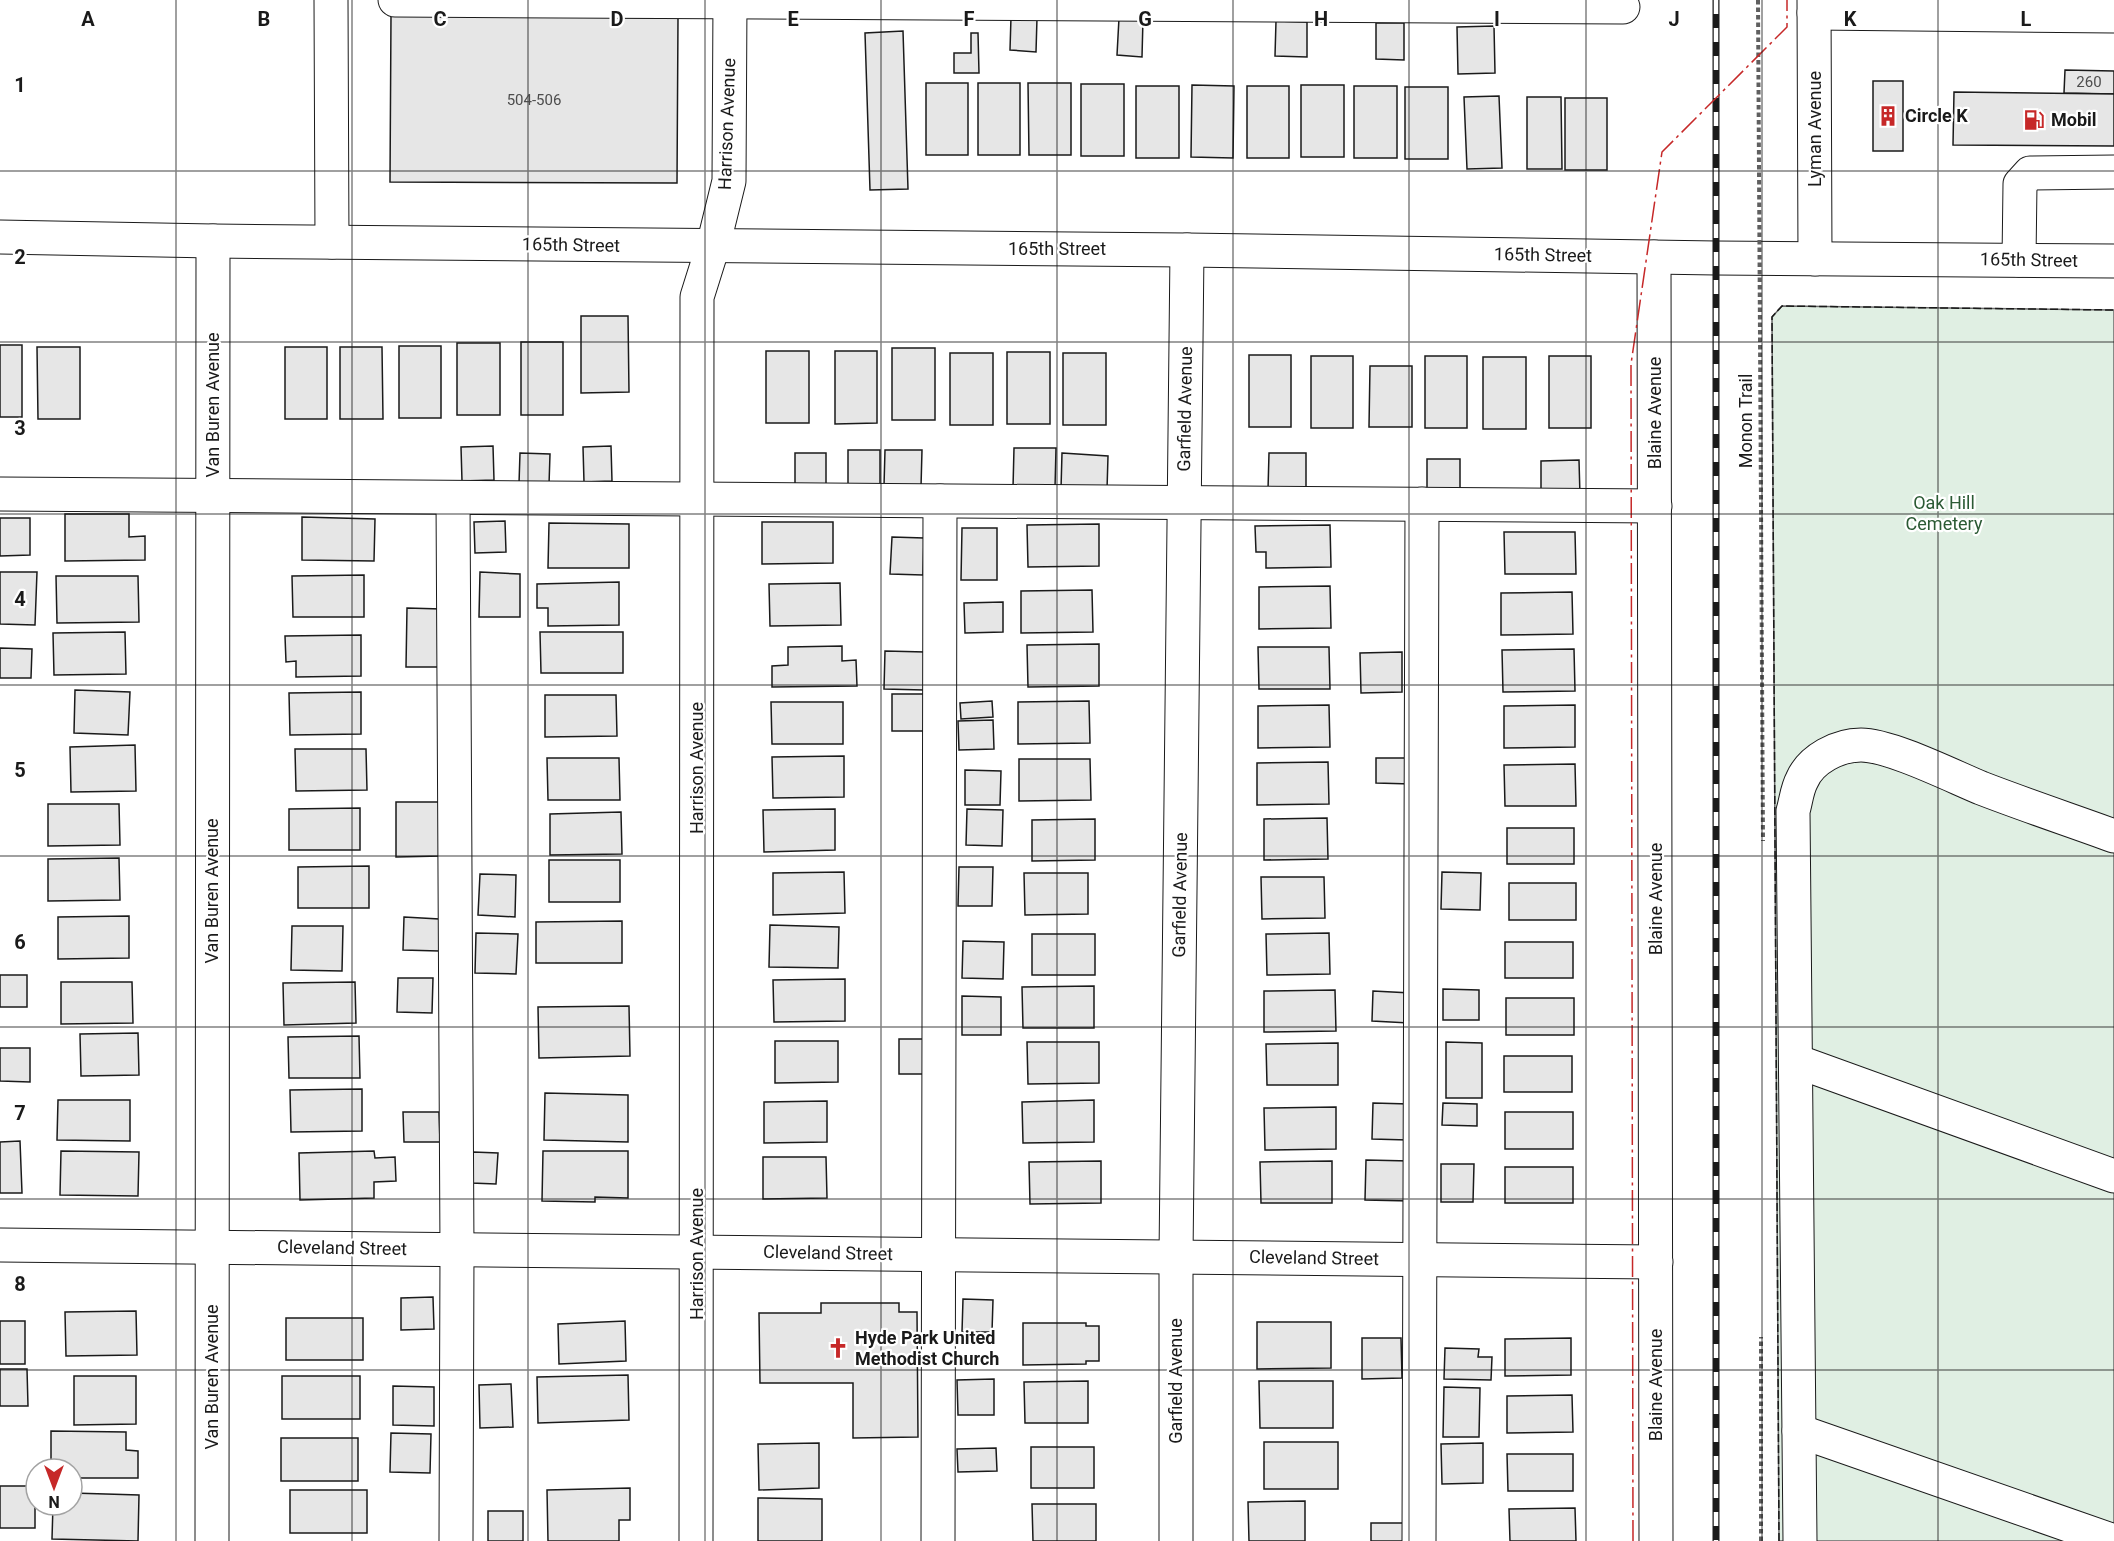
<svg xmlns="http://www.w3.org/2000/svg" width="2114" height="1541" viewBox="0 0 2114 1541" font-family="Roboto,sans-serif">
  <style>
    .green { fill: #e0efe3; stroke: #6a6a6a; stroke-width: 1.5 }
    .building { fill: #e6e6e6; stroke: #1a1a1a; stroke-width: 1.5 }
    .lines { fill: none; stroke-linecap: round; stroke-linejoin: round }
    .minor-casing { stroke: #1a1a1a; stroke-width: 35 }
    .major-casing { stroke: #1a1a1a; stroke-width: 35 }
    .path { stroke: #5f5f5f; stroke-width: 4; stroke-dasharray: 4.5 3; stroke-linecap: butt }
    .minor { stroke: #fff; stroke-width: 33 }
    .major { stroke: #fff; stroke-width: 33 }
    .rail-casing { stroke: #1a1a1a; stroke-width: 7 }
    .rail { stroke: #fff; stroke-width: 4.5; stroke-dasharray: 14; stroke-linecap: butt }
    .path-bridge { stroke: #5f5f5f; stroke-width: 4; stroke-dasharray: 4.5 3; stroke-linecap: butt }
    .fence { stroke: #1a1a1a; stroke-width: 1.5; stroke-dasharray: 8 3; stroke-linecap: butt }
    .power { stroke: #c62828; stroke-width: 1.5; stroke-dasharray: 21 4.5 3 4.5; stroke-linecap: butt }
    .grid { fill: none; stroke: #1a1a1a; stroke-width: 1.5; stroke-opacity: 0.55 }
    .labels { text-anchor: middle; stroke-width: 4.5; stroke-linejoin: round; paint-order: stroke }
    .number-label { font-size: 15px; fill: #4d4d4d }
    .poi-label { font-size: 18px; font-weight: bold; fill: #1a1a1a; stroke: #fff; text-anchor: start }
    .street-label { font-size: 18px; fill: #1a1a1a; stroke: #fff }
    .park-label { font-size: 18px; fill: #2b5a34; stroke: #fff }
    .grid-label { font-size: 20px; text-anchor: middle; font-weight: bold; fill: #1a1a1a; stroke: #fff; stroke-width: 4.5; stroke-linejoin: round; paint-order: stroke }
  </style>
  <rect width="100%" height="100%" fill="#fff"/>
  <polygon class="green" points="1782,306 2114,310 2114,1541 1779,1541 1772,317"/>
  <g class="building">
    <polygon points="391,15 678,18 677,183 390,182"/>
    <polygon points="1011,17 1037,18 1036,52 1010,50"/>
    <polygon points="1119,18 1143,19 1142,57 1117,55"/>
    <polygon points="1276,21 1307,22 1307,57 1275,56"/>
    <polygon points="1376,23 1404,23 1404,60 1376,59"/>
    <polygon points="1494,26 1495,73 1458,74 1457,27"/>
    <polygon points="903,31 908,189 870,190 865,33"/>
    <polygon points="971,33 978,33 979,73 954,73 954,53 971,53"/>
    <polygon points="2065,70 2114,71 2114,94 2064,93"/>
    <rect x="1873" y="81" width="30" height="70"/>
    <rect x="926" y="83" width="42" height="72"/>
    <rect x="978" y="83" width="42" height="72"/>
    <polygon points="1028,83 1071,83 1071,155 1029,155"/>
    <rect x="1081" y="84" width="43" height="72"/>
    <polygon points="1192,85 1234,86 1233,158 1191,157"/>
    <rect x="1301" y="85" width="43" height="72"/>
    <rect x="1136" y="86" width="43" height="72"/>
    <rect x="1247" y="86" width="42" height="72"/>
    <rect x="1354" y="86" width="43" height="72"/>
    <rect x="1405" y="87" width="43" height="72"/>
    <polygon points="1954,92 2114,94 2114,146 1953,145"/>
    <polygon points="1499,96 1502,168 1467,169 1464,97"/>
    <polygon points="1527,97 1561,97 1562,169 1527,169"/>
    <rect x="1565" y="98" width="42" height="72"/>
    <polygon points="581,316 628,316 629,392 581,393"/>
    <rect x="521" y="342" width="42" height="73"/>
    <rect x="457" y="343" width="43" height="72"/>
    <rect x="0" y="345" width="22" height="72"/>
    <rect x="399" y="346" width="42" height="72"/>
    <polygon points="37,347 80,347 80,419 38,419"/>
    <rect x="285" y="347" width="42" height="72"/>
    <polygon points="340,347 382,347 383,419 340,419"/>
    <rect x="892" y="348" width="43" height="72"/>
    <rect x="766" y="351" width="43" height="72"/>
    <polygon points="835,351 877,351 877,423 835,424"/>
    <rect x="1007" y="352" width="43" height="72"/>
    <rect x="950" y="353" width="43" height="72"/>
    <rect x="1063" y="353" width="43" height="72"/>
    <rect x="1249" y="355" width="42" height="72"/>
    <rect x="1311" y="356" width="42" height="72"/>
    <rect x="1425" y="356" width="42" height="72"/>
    <rect x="1549" y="356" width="42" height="72"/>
    <rect x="1483" y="357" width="43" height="72"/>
    <polygon points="1370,366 1412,366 1412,427 1369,427"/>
    <polygon points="493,446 494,480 462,481 461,447"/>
    <polygon points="611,446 612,481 584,482 583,447"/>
    <polygon points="1014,448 1056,448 1055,488 1013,488"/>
    <polygon points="848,450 880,450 880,487 848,486"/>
    <polygon points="885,450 922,450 921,487 884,486"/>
    <polygon points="520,453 550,454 549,485 519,484"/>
    <rect x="795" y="453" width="31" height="33"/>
    <polygon points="1062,453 1108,456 1107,490 1061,489"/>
    <polygon points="1269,453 1306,453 1306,490 1268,490"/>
    <polygon points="1427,459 1460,459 1460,495 1427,494"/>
    <polygon points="1579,460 1580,496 1541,497 1541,461"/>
    <polygon points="65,514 129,514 129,537 145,536 145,560 65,561"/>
    <polygon points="302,517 375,519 374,561 302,560"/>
    <polygon points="0,518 30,518 30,555 0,556"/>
    <polygon points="505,521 506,552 475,553 474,522"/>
    <polygon points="762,522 833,522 833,563 762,564"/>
    <polygon points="549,523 629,524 629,568 548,568"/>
    <polygon points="1099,524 1099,566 1028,567 1027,525"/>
    <polygon points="1330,525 1331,567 1266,568 1266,552 1256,552 1255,526"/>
    <polygon points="962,528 997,528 997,580 961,580"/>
    <polygon points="1504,532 1575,532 1576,574 1505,574"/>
    <polygon points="892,537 924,538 923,575 890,574"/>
    <polygon points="0,572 37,572 35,625 0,624"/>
    <polygon points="480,572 520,574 520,617 479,617"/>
    <polygon points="364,575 364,617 293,617 292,576"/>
    <polygon points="56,576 138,576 139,622 57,623"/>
    <polygon points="619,582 619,625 548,626 548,608 537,608 537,584"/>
    <polygon points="840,583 841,625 770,626 769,584"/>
    <polygon points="1330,586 1331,628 1259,629 1259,587"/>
    <polygon points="1092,590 1093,632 1021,633 1021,591"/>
    <polygon points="1572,592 1573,634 1501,635 1501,593"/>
    <polygon points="1003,602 1003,632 965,633 964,603"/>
    <polygon points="407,608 441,609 441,667 406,667"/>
    <polygon points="125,632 126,674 54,675 53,633"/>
    <polygon points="540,632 623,632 623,673 541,673"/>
    <polygon points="361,635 361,676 296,677 296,661 286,662 285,636"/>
    <polygon points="1099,644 1099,686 1028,687 1027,645"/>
    <polygon points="842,646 842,661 856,660 857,686 772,687 772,666 788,665 788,647"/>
    <polygon points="1258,647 1329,647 1330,689 1259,689"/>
    <polygon points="0,648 32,649 31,678 0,678"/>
    <polygon points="1574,649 1575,691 1503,692 1502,650"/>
    <polygon points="885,651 925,652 924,690 884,689"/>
    <polygon points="1402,652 1402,692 1361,693 1360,653"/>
    <polygon points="75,690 130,692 128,735 74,733"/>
    <polygon points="361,692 361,734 290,735 289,693"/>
    <rect x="892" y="694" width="33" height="37"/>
    <polygon points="545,695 616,695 617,736 545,737"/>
    <polygon points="992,701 993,717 961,719 960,703"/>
    <polygon points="1089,701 1090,743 1018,744 1018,702"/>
    <polygon points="771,702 843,702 843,744 772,744"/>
    <polygon points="1329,705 1330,747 1258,748 1258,706"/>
    <polygon points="1575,705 1575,747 1504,748 1504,706"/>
    <polygon points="993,720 994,749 959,750 958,721"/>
    <polygon points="135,745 136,791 71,792 70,747"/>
    <polygon points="295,749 366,749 367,790 296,791"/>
    <polygon points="844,756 844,797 773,798 772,757"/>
    <polygon points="547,758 619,758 620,800 548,800"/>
    <polygon points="1376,758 1412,758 1411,784 1376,783"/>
    <polygon points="1019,759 1090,759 1091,800 1019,801"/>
    <polygon points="1328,762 1329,804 1257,805 1257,763"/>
    <polygon points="1575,764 1576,806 1505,806 1504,765"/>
    <polygon points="965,770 1001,771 1000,805 965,805"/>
    <polygon points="396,802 440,802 441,856 396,857"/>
    <polygon points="48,804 119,804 120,845 48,846"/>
    <polygon points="360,808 360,850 289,850 289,809"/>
    <polygon points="835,809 835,850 764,852 763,810"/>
    <polygon points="967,809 1003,810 1002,846 966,845"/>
    <polygon points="621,812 622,854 550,855 550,814"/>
    <polygon points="1327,818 1328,859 1264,860 1264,819"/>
    <polygon points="1095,819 1095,860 1032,861 1032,820"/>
    <rect x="1507" y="828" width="67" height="36"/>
    <polygon points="119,858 120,900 48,901 48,859"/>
    <rect x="549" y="860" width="71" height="42"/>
    <polygon points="369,866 369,908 298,908 298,867"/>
    <polygon points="959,867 993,867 992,906 958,906"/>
    <polygon points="844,872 845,913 773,915 773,873"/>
    <polygon points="1442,872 1481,873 1480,910 1441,909"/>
    <polygon points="1024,873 1088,873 1088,914 1025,915"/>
    <polygon points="480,874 516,875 515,917 478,915"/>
    <polygon points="1261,877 1324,877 1325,918 1262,919"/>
    <rect x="1509" y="883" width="67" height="37"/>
    <polygon points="129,916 129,958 58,959 58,917"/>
    <polygon points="404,917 439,919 439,951 403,950"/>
    <polygon points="622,921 622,963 536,963 536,922"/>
    <polygon points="770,925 839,927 838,968 769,967"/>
    <polygon points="292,926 343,926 342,971 291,970"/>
    <polygon points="476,933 518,934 516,974 475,973"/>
    <polygon points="1329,933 1330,974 1267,975 1266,934"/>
    <rect x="1032" y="934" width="63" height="41"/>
    <polygon points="963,941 1004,942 1003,979 962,978"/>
    <rect x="1505" y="942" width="68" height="36"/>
    <rect x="0" y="975" width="27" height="32"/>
    <polygon points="398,978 433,978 432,1013 397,1012"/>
    <polygon points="845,979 845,1021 774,1022 773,980"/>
    <polygon points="61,982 132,982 133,1023 61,1024"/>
    <polygon points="355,982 356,1023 284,1025 283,983"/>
    <polygon points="1094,986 1094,1028 1023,1028 1022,987"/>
    <polygon points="1443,989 1479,990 1479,1020 1443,1020"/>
    <polygon points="1335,990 1336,1031 1264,1032 1264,991"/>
    <polygon points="1373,991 1411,993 1409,1023 1372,1021"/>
    <polygon points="962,996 1001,997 1001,1035 962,1035"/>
    <rect x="1506" y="998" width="68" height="37"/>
    <polygon points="629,1006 630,1056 539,1058 538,1007"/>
    <polygon points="138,1033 139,1075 81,1076 80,1034"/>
    <polygon points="359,1036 360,1078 289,1078 288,1037"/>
    <rect x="899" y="1039" width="25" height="35"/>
    <polygon points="775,1041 838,1041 838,1082 775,1083"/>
    <polygon points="1027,1042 1099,1042 1099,1083 1028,1084"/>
    <polygon points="1446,1042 1482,1043 1482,1098 1446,1098"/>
    <polygon points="1338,1043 1338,1085 1267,1085 1266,1044"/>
    <polygon points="0,1048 30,1048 30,1082 0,1081"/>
    <rect x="1504" y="1056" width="68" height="36"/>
    <polygon points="362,1089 362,1131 291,1132 290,1090"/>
    <polygon points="545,1093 628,1095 628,1142 544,1140"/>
    <polygon points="58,1100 130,1100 130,1141 57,1140"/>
    <polygon points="1094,1100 1094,1142 1023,1143 1022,1102"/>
    <polygon points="827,1101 827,1142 764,1143 764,1102"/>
    <polygon points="1373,1103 1409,1104 1408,1140 1372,1139"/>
    <polygon points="1443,1103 1477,1104 1477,1126 1442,1125"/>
    <polygon points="1336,1107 1336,1149 1265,1150 1264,1108"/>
    <polygon points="403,1112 439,1112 440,1142 404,1142"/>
    <rect x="1505" y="1112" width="68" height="37"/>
    <polygon points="20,1141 22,1193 0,1193 0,1142"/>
    <polygon points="61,1151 139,1152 138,1196 60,1195"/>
    <polygon points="374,1151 375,1158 395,1157 396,1181 374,1182 374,1198 300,1200 299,1153"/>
    <polygon points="543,1151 628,1151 628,1198 595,1197 595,1202 542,1201"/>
    <polygon points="473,1152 498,1153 496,1184 471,1183"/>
    <polygon points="763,1157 826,1157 827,1198 763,1199"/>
    <polygon points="1366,1160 1410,1161 1410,1201 1365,1200"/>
    <polygon points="1101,1161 1101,1203 1030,1204 1029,1162"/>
    <polygon points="1332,1161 1332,1203 1261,1203 1260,1162"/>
    <polygon points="1441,1164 1474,1164 1473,1202 1441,1202"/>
    <rect x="1505" y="1167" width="68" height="36"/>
    <polygon points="433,1297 434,1329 401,1330 401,1298"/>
    <polygon points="963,1299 993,1300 992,1332 962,1332"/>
    <polygon points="821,1303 899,1303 899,1312 917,1312 918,1437 853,1438 853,1383 760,1383 759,1313 821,1313"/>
    <polygon points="136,1311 137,1355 66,1356 65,1312"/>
    <rect x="286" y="1318" width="77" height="42"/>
    <rect x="0" y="1321" width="25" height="43"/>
    <polygon points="625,1321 626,1361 559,1364 558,1324"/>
    <polygon points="1257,1322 1331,1322 1331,1368 1257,1369"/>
    <polygon points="1023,1323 1086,1323 1086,1326 1099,1326 1099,1361 1086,1361 1086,1364 1023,1365"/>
    <polygon points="1362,1338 1401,1338 1402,1378 1362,1379"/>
    <polygon points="1571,1338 1571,1375 1505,1376 1505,1339"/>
    <polygon points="1445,1348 1479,1349 1478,1357 1492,1357 1491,1380 1444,1379"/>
    <polygon points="0,1369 27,1369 28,1406 0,1406"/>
    <polygon points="628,1375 629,1420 538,1423 537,1377"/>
    <polygon points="74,1376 136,1376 136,1424 74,1425"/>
    <rect x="282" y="1376" width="78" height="43"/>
    <polygon points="994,1379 994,1415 958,1415 957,1380"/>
    <polygon points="1088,1381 1088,1423 1025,1423 1024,1382"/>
    <polygon points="1259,1381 1333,1381 1333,1428 1260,1428"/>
    <polygon points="511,1384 513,1427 480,1428 479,1385"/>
    <polygon points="393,1386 434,1387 434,1426 393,1425"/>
    <polygon points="1444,1387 1480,1388 1479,1437 1443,1437"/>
    <polygon points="1572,1395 1573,1432 1507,1433 1507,1396"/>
    <polygon points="51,1431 126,1432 126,1450 138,1451 138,1478 72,1478 72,1469 51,1469"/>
    <polygon points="391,1433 431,1434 430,1473 390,1472"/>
    <rect x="281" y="1438" width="77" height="43"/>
    <rect x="1264" y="1442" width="74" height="47"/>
    <polygon points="819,1443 819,1488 759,1490 758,1444"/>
    <polygon points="1483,1443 1483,1483 1442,1484 1441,1444"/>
    <rect x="1031" y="1447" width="63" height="41"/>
    <polygon points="996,1448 997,1471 958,1472 957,1449"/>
    <polygon points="1507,1454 1573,1454 1573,1491 1508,1491"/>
    <rect x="0" y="1486" width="35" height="42"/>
    <polygon points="630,1488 630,1520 619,1520 619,1541 548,1541 547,1490"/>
    <rect x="290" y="1490" width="77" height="43"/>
    <polygon points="72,1493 139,1495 138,1541 52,1539 53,1505 72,1505"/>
    <polygon points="758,1498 822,1499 822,1541 758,1541"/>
    <polygon points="1305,1501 1305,1541 1249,1541 1248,1502"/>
    <polygon points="1032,1504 1096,1504 1096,1541 1033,1541"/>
    <polygon points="1575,1508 1576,1541 1510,1541 1509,1509"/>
    <rect x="488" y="1511" width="35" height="30"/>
    <rect x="1371" y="1523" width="33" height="18"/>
  </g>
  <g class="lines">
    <g class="minor-casing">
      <g id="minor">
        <polyline points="331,0 332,242"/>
        <polyline points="395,0 1623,7"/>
        <polyline points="1814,0 1815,259"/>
        <polyline points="1814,13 2114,16"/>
        <polyline points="1654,257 1656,1541"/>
        <polyline points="2019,260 2020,184 2030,173 2114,172"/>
        <polyline points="0,494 1655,506"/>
        <polyline points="453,498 457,1250 456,1541"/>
        <polyline points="1796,1061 2114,1176"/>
        <polyline points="0,1245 1656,1262"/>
        <polyline points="1799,1431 2114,1541"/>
        <polyline points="212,1541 213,241"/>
        <polyline points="696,1541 697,297 713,246 729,181 730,0"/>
        <polyline points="938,1541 940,501"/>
        <polyline points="1176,1541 1176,1257 1187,250"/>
        <polyline points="1419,1541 1422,504"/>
        <path d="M1800,1541L1793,811C1796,801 1797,789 1802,780C1811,759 1838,745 1861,745C1890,745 1952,776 1981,788C2025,805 2070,820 2114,836"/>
      </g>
    </g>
    <g class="major-casing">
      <polyline id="major" points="0,237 213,241 1187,250 1716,258 2114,261"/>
    </g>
    <polyline class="path" points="1761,1541 1761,1337"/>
    <use href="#minor" class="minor"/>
    <use href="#major" class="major"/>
    <g class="rail-casing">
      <polyline id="rail" points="1716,0 1716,1541"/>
    </g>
    <use href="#rail" class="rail"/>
    <polyline class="path-bridge" points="1758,0 1763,841"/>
    <polyline class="fence" points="1779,1541 1772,317 1782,306 2114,310"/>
    <polyline class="power" points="1633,1541 1631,364 1662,152 1787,27 1787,0"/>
  </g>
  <path class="grid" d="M176,0V1541M352,0V1541M528,0V1541M705,0V1541M881,0V1541M1057,0V1541M1233,0V1541M1409,0V1541M1586,0V1541M1762,0V1541M1938,0V1541M0,171H2114M0,342H2114M0,514H2114M0,685H2114M0,856H2114M0,1027H2114M0,1199H2114M0,1370H2114"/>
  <defs>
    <g id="building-bare" transform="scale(1.62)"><path d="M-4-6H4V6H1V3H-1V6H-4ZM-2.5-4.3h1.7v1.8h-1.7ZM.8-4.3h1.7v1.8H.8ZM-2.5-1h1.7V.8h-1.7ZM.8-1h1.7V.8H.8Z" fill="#c62828" stroke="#fff" stroke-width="2.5" paint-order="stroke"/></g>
    <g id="fuel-bare" transform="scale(1.62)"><path d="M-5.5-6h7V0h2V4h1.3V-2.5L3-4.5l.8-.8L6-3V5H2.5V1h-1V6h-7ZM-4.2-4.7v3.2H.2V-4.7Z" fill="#c62828" stroke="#fff" stroke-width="2.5" paint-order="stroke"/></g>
    <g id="church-bare" transform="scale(1.62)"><path d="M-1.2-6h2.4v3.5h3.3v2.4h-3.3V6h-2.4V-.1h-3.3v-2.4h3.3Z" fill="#c62828" stroke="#fff" stroke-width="2.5" paint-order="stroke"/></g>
  </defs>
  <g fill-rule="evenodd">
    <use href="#building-bare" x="1888" y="116"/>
    <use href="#fuel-bare" x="2034" y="120"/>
    <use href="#church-bare" x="838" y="1348"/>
  </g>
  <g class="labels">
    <g class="number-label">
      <text x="2089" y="87">260</text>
      <text x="534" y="105">504-506</text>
    </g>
    <g class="poi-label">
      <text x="1905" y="122">Circle K</text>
      <text x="2051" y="126">Mobil</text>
      <text x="855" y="1344">Hyde Park United<tspan x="855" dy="21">Methodist Church</tspan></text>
    </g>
    <g class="street-label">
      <text transform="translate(727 124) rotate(-88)" y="6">Harrison Avenue</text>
      <text transform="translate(1815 129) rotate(-90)" y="6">Lyman Avenue</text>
      <text transform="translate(571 245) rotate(1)" y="6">165th Street</text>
      <text x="1057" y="255">165th Street</text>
      <text transform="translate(1543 255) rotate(1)" y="6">165th Street</text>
      <text transform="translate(2029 260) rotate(1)" y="6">165th Street</text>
      <text transform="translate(213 405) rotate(-90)" y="6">Van Buren Avenue</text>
      <text transform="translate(1185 409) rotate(-89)" y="6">Garfield Avenue</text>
      <text transform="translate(1655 413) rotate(-90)" y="6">Blaine Avenue</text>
      <text transform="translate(1746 421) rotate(-90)" y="6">Monon Trail</text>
      <text transform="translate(697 768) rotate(-90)" y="6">Harrison Avenue</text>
      <text transform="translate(212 891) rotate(-90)" y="6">Van Buren Avenue</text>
      <text transform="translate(1180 895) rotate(-89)" y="6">Garfield Avenue</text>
      <text transform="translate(1656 899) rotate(-90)" y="6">Blaine Avenue</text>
      <text transform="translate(342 1248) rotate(1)" y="6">Cleveland Street</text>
      <text transform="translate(828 1253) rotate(1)" y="6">Cleveland Street</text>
      <text transform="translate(697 1254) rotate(-90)" y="6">Harrison Avenue</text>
      <text transform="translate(1314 1258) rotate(1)" y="6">Cleveland Street</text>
      <text transform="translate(212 1377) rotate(-90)" y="6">Van Buren Avenue</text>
      <text transform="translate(1176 1381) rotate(-90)" y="6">Garfield Avenue</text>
      <text transform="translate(1656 1385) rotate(-90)" y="6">Blaine Avenue</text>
    </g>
    <g class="park-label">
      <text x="1944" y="509">Oak Hill<tspan x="1944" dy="21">Cemetery</tspan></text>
    </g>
  </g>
  <g class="grid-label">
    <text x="88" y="26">A</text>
    <text x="264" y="26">B</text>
    <text x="440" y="26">C</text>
    <text x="617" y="26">D</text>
    <text x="793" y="26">E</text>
    <text x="969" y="26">F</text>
    <text x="1145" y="26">G</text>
    <text x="1321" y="26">H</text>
    <text x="1497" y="26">I</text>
    <text x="1674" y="26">J</text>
    <text x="1850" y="26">K</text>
    <text x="2026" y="26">L</text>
    <text x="20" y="92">1</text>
    <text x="20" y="264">2</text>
    <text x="20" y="435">3</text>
    <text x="20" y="606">4</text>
    <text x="20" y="777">5</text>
    <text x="20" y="949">6</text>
    <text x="20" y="1120">7</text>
    <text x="20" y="1291">8</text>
  </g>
  <g transform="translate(54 1487) rotate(180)"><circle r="28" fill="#ffffff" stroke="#a3a3a3" stroke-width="1.5"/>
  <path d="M0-4.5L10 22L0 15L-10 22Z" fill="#c62828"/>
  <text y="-9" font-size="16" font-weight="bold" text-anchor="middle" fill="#1a1a1a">N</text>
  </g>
</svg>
